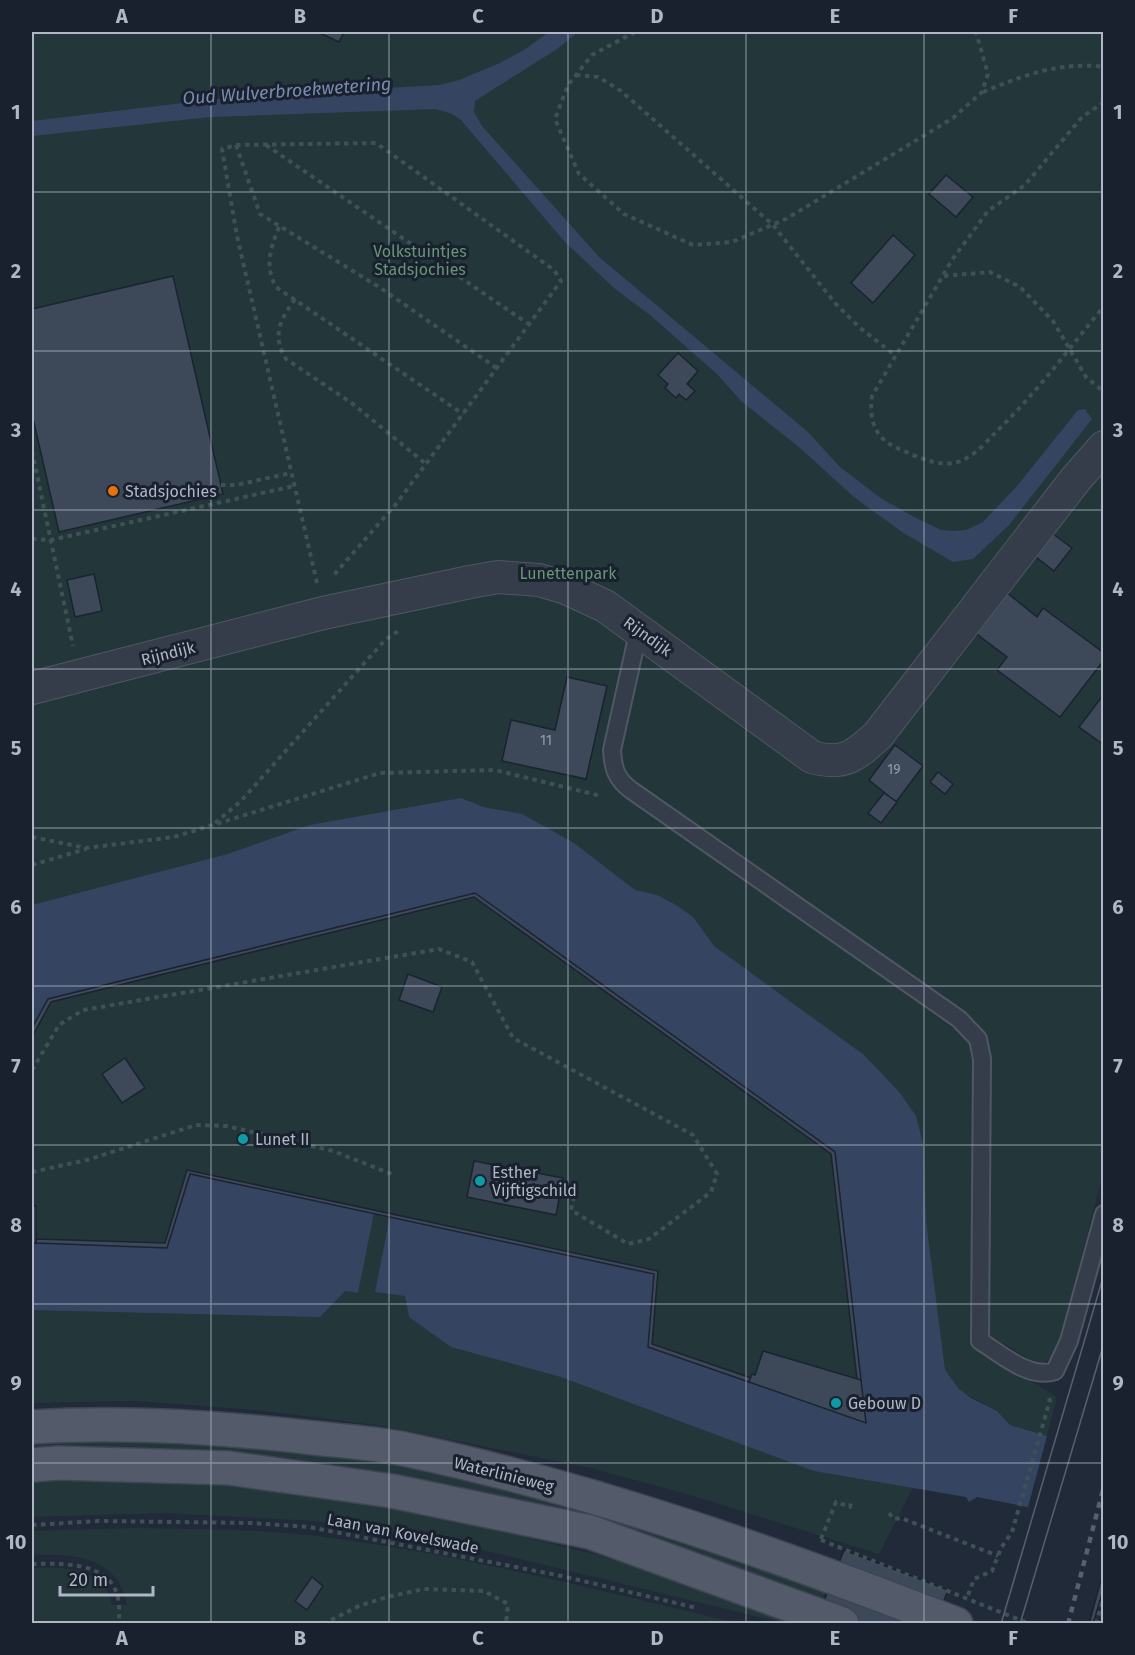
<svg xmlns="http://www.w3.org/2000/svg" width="1135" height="1655" viewBox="0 0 1135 1655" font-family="'Fira Sans',sans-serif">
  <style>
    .green { fill: #23363a }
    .water { fill: #354561 }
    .building { fill: #3d4859; stroke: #1c2330; stroke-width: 1.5 }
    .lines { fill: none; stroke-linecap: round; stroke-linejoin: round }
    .lane-casing { stroke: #4f5764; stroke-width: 20 }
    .street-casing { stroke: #4f5764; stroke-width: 34 }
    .primary-casing { stroke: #3e4553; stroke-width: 36 }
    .path { stroke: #3e5255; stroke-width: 4; stroke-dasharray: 4.5 4.5; stroke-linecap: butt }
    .lane { stroke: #353c4a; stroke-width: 16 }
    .street { stroke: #353c4a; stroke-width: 32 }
    .primary { stroke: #535b6a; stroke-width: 33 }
    .tram { stroke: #576071; stroke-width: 1.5 }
    .rail { stroke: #576071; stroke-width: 4.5; stroke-dasharray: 6 6; stroke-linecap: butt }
    .path-bridge { stroke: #3e5255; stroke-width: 4; stroke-dasharray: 4.5 4.5; stroke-linecap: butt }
    .grid { fill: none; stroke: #afb7c6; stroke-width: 1.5; stroke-opacity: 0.55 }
    .food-dot { fill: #e8710a; stroke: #1a212e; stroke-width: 2 }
    .culture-dot { fill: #0f9aa8; stroke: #1a212e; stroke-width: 2 }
    .labels { text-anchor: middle; stroke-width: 6; stroke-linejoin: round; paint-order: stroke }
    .number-label { font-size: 14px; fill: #929bab }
    .park-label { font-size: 16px; fill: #669774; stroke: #1a212e }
    .poi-label { font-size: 16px; fill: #afb7c6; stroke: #1a212e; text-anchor: start }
    .street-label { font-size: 16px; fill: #afb7c6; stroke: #1a212e }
    .water-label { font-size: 18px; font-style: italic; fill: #778caf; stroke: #1a212e }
    .neatline { fill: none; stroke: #afb7c6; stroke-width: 2 }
    .grid-label { font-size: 20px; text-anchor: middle; font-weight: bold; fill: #afb7c6 }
  </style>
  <rect width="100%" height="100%" fill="#212a39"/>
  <g class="green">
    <polygon points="32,32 1103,32 1103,1173 1056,1354 1044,1363 1031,1360 1003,1343 994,1359 1057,1397 1047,1436 1010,1425 997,1411 962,1392 879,1554 690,1495 591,1468 383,1426 257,1410 135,1401 32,1403"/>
    <polygon points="32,1438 271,1445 425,1470 580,1507 827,1590 823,1599 772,1580 507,1499 377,1472 279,1458 188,1451 32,1452"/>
    <polygon points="106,1480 225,1484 393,1506 598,1555 693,1585 799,1623 784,1623 458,1544 315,1521 164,1513 32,1517 32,1482"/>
    <path d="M133,1528C196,1529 261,1529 324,1537C464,1555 601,1591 738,1623H32V1568C62,1566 106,1567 112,1605H127C117,1555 74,1554 32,1555V1531Z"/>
  </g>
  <g class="water">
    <polygon points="549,32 578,32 557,49 475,101 474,112 482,126 599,257 808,432 840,467 882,499 918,519 941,530 954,531 966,530 983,522 1017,486 1078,410 1085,409 1092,419 1009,525 973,559 953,562 902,532 854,497 800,448 741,401 717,374 650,315 614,288 565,242 460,119 452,114 436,109 211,117 32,136 32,121 233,97 439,85 459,80 500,63 524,50"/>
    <polygon points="461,798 483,807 522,814 574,843 635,890 657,895 676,905 693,917 714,946 864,1055 900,1093 916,1116 924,1147 926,1221 945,1370 959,1389 971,1398 997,1411 1010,1425 1047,1436 1028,1507 977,1497 969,1502 966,1497 814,1471 561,1377 451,1347 409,1317 405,1296 375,1292 390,1216 654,1274 648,1347 866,1422 834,1152 475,893 48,999 32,1028 32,905 228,854 310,825"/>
    <polygon points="190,1174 374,1213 358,1293 345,1291 320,1317 32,1310 32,1243 167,1248"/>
  </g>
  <g class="building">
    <polygon points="318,32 344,32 339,42"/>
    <polygon points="946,175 973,197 956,217 929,194"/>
    <polygon points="893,235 915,255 873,303 851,283"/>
    <polygon points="173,276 223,494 59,532 32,414 32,309"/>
    <polygon points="678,353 698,371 687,384 695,391 686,400 679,394 676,398 665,388 668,384 658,375"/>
    <polygon points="1053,534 1072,548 1054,571 1036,557"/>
    <polygon points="94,574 102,611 75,617 67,580"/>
    <polygon points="1005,591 1037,617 1043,608 1104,653 1104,660 1060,717 997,670 1007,657 974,632"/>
    <polygon points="567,677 607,686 586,779 502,761 511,720 555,730"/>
    <polygon points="1104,694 1104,745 1079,727"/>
    <polygon points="895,745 923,766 896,802 869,780"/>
    <polygon points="938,772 953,784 945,794 930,782"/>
    <polygon points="884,793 897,802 881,823 868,813"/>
    <polygon points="475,893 835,1152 861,1380 857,1379 831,1154 474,897 51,1002 32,1037 32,1028 48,999"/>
    <polygon points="408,974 442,987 433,1012 399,1000"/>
    <polygon points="125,1058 145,1088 122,1103 102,1074"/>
    <polygon points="474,1161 563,1178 556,1215 467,1197"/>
    <polygon points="187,1170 658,1271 652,1344 751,1378 749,1382 648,1347 654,1274 190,1174 167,1248 36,1243 36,1239 165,1243"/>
    <rect x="32" y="1206" width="4" height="37"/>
    <polygon points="763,1351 861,1380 866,1423 749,1382 752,1374 755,1375"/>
    <polygon points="844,1550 948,1590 935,1624 815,1624"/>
    <polygon points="1104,1569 1104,1587 1093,1624 1089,1624"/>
    <polygon points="312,1577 323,1586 307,1610 295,1601"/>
  </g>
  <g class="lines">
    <g class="lane-casing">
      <path id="lane" d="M639,629L612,750C613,768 616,779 631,790L959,1019L978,1039L982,1059L980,1341C1001,1354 1030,1380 1055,1371L1069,1341L1104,1214"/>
    </g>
    <g class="street-casing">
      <path id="street" d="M32,688L323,613L470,582L498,577L539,580L566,588L605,606L812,757C844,766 855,756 878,735L1075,480L1104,447"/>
    </g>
    <g class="primary-casing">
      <g id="primary">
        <path d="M32,1427C126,1421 220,1427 314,1438C343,1441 375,1443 404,1449C594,1489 776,1554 956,1624"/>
        <polyline points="32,1465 58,1463 229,1468 392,1491 590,1532 842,1624"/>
      </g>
    </g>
    <g class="path">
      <polyline points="635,32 592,55 568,85 555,119 579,174 624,214 693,245 732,242 786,219 953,118 982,92 988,74 976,32"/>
      <polyline points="576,75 598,77 621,91 773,225 835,303 859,327 896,356"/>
      <path d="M983,92C1022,76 1060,61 1104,67"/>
      <path d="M1104,102L1082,117L1025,185L988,211L952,260L872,396C869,419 874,438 897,448C916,456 938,468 958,462C974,457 986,442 997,431C1037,392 1069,349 1104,306"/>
      <polyline points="236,145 260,214 379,287 498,369"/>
      <polyline points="266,145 530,325"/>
      <path d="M279,227C271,247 264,266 276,287L463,414"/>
      <polyline points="944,276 990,272 1020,287 1053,321 1086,377 1104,392"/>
      <path d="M295,299C281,319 271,335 286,359L353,404L426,464"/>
      <polyline points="32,451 73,646"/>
      <polyline points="221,485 236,485 291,473"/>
      <polyline points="32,539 51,540 294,486"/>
      <polyline points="317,583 237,236 222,149 236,145 376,143 554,270 561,281 397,503 332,577"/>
      <polyline points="215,823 240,802 385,640 400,630"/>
      <polyline points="32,837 86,848 174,837 380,773 495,770 601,796"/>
      <polyline points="32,865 86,849"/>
      <polyline points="32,1070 59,1025 83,1010 439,949 472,962 513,1038 693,1135 717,1174 711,1192 649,1239 628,1244 571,1210 575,1193"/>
      <polyline points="32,1172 87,1160 196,1125 227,1126 333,1151 394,1175"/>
      <polyline points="889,1513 894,1519 901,1518 998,1556"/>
      <polyline points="32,1525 99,1521 252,1523 309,1527 562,1576 697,1608"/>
      <polyline points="821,1539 836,1502 850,1507 852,1499"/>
      <path d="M32,1564C75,1563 128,1563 118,1624"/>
      <polyline points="968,1595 974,1579 992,1571 1001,1548 1012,1532 1050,1400 1047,1397"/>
      <polyline points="323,1624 359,1606 387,1597 424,1589 484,1591 508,1604 506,1624"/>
      <polyline points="1096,1624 1104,1596"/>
    </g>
    <use href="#lane" class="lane"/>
    <use href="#street" class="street"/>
    <use href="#primary" class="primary"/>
    <g class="tram">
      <polyline points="1001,1624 1104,1274"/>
      <polyline points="1020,1624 1104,1343"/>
    </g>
    <polyline class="rail" points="1068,1624 1104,1486"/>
    <polyline class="path-bridge" points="821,1540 1030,1624"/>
  </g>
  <path class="grid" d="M211,32V1624M389,32V1624M568,32V1624M746,32V1624M924,32V1624M32,192H1104M32,351H1104M32,510H1104M32,669H1104M32,828H1104M32,986H1104M32,1145H1104M32,1304H1104M32,1463H1104"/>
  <circle class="food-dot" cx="113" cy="491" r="6"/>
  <g class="culture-dot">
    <circle cx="243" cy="1139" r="6"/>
    <circle cx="480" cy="1181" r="6"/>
    <circle cx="836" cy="1403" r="6"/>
  </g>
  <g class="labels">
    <g class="number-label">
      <text x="546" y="745">11</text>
      <text x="894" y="774">19</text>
    </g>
    <g class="park-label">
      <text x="420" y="257">Volkstuintjes<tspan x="420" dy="18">Stadsjochies</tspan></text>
      <text x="568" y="579">Lunettenpark</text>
    </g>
    <g class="poi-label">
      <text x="125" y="497">Stadsjochies</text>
      <text x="255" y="1145">Lunet II</text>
      <text x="492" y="1178">Esther<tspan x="492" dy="18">Vijftigschild</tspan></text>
      <text x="848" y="1409">Gebouw D</text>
    </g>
    <g class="street-label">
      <text transform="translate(648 636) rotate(36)" y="6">Rijndijk</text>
      <text transform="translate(168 653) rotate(-14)" y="6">Rijndijk</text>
      <text transform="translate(504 1474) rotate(14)" y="6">Waterlinieweg</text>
      <text transform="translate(403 1533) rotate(11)" y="6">Laan van Kovelswade</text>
    </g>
    <g class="water-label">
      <text transform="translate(287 91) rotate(-4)" y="6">Oud Wulverbroekwetering</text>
    </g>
  </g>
  <rect width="1135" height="1655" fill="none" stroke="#1a212e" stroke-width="66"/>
  <path d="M60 1586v9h93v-9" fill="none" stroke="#afb7c6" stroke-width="3"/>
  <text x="69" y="1586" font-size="18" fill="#afb7c6" stroke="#1a212e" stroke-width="4.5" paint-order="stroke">20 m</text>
  <rect x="33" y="33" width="1069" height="1589" class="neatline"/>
  <g class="grid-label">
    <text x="122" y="23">A</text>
    <text x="300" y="23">B</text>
    <text x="478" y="23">C</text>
    <text x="657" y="23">D</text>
    <text x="835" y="23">E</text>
    <text x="1013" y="23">F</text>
    <text x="16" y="119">1</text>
    <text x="1118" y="119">1</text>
    <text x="16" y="278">2</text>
    <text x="1118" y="278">2</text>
    <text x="16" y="437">3</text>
    <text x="1118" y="437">3</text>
    <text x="16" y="596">4</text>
    <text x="1118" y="596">4</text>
    <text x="16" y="755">5</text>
    <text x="1118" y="755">5</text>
    <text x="16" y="914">6</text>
    <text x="1118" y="914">6</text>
    <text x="16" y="1073">7</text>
    <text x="1118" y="1073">7</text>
    <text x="16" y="1232">8</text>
    <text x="1118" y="1232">8</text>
    <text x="16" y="1390">9</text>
    <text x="1118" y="1390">9</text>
    <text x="16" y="1549">10</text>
    <text x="1118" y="1549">10</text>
    <text x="122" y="1645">A</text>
    <text x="300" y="1645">B</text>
    <text x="478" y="1645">C</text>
    <text x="657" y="1645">D</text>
    <text x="835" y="1645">E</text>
    <text x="1013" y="1645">F</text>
  </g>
</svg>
